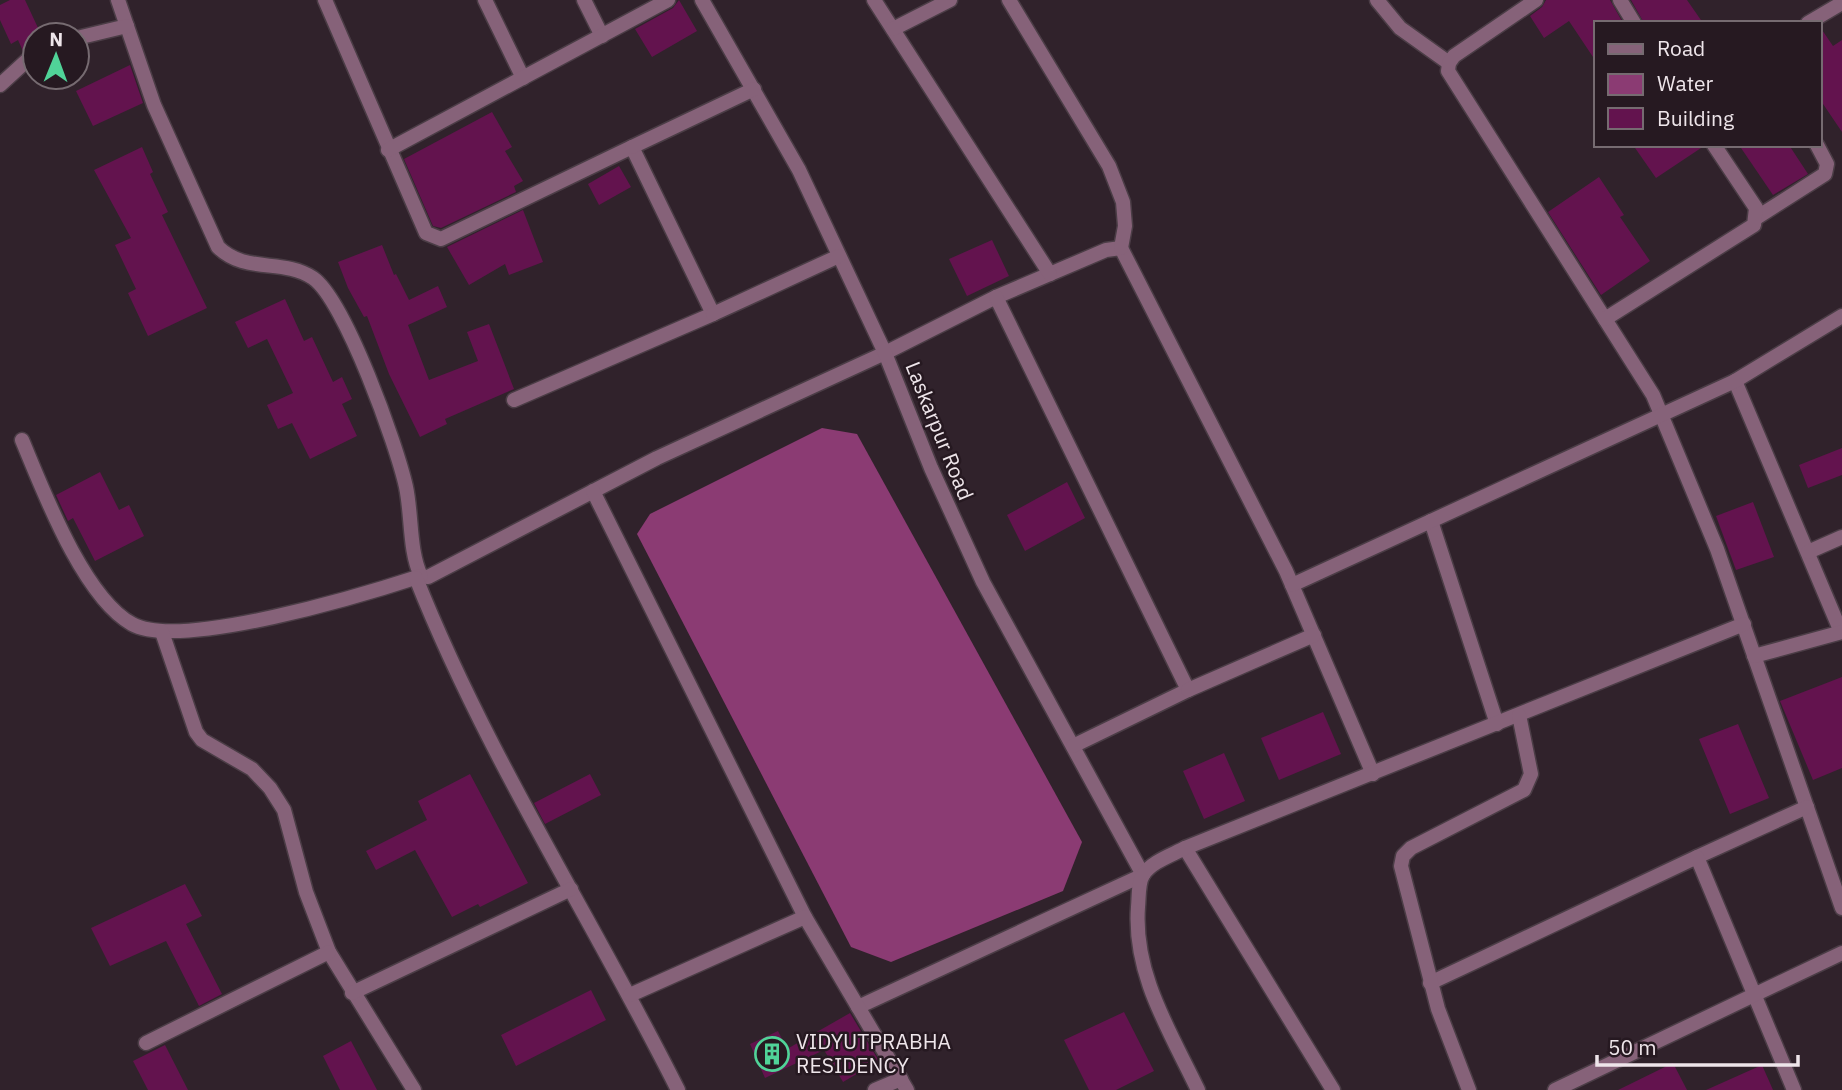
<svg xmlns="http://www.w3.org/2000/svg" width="1842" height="1090" viewBox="0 0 1842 1090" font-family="'IBM Plex Sans',sans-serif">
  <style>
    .water { fill: #8b3b73 }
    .building { fill: #63134e }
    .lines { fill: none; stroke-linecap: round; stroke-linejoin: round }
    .minor-casing { stroke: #4b3d46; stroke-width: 17 }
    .minor { stroke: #866279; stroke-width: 14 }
    .labels { text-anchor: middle; stroke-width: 5; stroke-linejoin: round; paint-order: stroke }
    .street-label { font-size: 21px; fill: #eee5ea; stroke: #261921 }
    .poi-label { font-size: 21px; fill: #eee5ea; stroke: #261921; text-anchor: start }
  </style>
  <rect width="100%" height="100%" fill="#30222b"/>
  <polygon class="water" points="822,428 857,434 1082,842 1063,891 891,962 851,947 637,534 650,514"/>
  <g class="building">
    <polygon points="10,0 25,0 39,30 35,32 35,44 23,51 18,40 11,44 0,20 0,5"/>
    <polygon points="679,0 697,31 652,57 635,29 673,8"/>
    <polygon points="1546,0 1610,0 1623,23 1595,23 1595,60 1569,21 1544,38 1530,16 1542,7"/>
    <polygon points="1631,0 1687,0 1703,23 1644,23"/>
    <polygon points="1820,27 1833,46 1842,40 1842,132 1819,98"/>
    <polygon points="130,65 143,103 93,126 76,91"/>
    <polygon points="492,112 512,147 505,151 523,181 514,186 516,192 441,228 433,226 404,159"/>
    <polygon points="1633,145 1704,145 1704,146 1656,178"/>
    <polygon points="1739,145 1789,145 1808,174 1773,195"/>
    <polygon points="142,147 153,172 150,174 168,212 162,215 207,308 148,336 128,293 136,289 115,245 131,238 94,170"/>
    <polygon points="619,166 631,187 599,205 588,184"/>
    <polygon points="1599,177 1624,215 1620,217 1650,261 1601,295 1548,212"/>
    <polygon points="523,210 543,262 509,275 505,264 469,285 447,247"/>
    <polygon points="992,240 1009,276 967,296 949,259"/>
    <polygon points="382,245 394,275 396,274 409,300 438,286 447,307 408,325 429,380 478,361 467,332 489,324 514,389 445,419 447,424 420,437 389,374 367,316 364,317 348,288 338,262"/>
    <polygon points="285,299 304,341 312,337 333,382 342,377 352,399 342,404 357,436 310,459 292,423 278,429 267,405 293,393 267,339 248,348 235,322"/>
    <polygon points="1842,448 1842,475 1808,488 1799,465"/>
    <polygon points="100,472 119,510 129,505 144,536 95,561 73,518 68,521 56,495"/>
    <polygon points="1067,482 1085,518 1025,551 1007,515"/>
    <polygon points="1753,502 1774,557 1736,570 1716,516"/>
    <polygon points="1842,677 1842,768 1813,780 1780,701"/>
    <polygon points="1323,712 1341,754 1279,780 1261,738"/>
    <polygon points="1738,724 1769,798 1730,814 1699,739"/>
    <polygon points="1224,753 1245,801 1204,819 1183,771"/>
    <polygon points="470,774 528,883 480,907 478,904 452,917 415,850 376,870 366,851 427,820 418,801"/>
    <polygon points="590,774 601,795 545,824 534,803"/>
    <polygon points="185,884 202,916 186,924 222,994 199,1006 166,941 110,966 91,928"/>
    <polygon points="591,990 606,1020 516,1066 501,1035"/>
    <polygon points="1124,1012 1154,1071 1116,1090 1089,1090 1064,1040"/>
    <polygon points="850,1013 879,1061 843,1082 824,1050 765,1078 750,1044 778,1031 787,1049"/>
    <polygon points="351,1041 377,1090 340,1090 323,1056"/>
    <polygon points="165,1045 188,1090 148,1090 133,1061"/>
    <polygon points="1673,1063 1687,1090 1618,1090"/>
    <polygon points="1762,1065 1773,1090 1706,1090"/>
  </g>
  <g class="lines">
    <g class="minor-casing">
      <g id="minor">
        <path d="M118,0L154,105L218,247C245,274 283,258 313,278C345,300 397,446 406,487C412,515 409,551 421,576L428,577L657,458L885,353L996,297L1106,250L1121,248L1286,571L1373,774"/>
        <polyline points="325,0 426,233 441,239 632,147 713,314 514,400"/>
        <polyline points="485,0 523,78"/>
        <polyline points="584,0 602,36"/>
        <polyline points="702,0 799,170 885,353 931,468 983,582 1143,875 858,1007"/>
        <polyline points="874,0 1050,274"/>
        <polyline points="1009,0 1109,166 1123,202 1125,226 1121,248"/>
        <polyline points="1377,0 1400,28 1449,63"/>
        <polyline points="1536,0 1454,56 1449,63 1448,71 1653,395 1717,549 1842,908"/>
        <polyline points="1620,0 1634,23"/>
        <polyline points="1808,23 1842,3"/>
        <polyline points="893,29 950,0"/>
        <polyline points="77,38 127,26"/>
        <polyline points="0,85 35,53"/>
        <polyline points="632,147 754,89"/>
        <polyline points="388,150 668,0"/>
        <polyline points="1756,218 1825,174 1827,164 1817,145"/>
        <polyline points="996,297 1188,690 1073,746"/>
        <polyline points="713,314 839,256"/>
        <polyline points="1605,319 1754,225 1756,208 1714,145"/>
        <polyline points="1735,381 1841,632"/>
        <path d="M22,440C43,490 83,597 132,624C180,651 366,594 421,576"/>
        <polyline points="593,491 805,917"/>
        <polyline points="1431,521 1497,724"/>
        <polyline points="1808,552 1842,537"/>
        <path d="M416,578C487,757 592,918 678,1090"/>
        <polyline points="1292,585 1735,381 1842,316"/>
        <polyline points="162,632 196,732 202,740 252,769 270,788 284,810 306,892 329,952 414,1090"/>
        <polyline points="1754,656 1842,632"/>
        <polyline points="1188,690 1314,635"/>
        <polyline points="1185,848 1333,1090"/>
        <polyline points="1697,857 1807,807"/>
        <polyline points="1430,983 1697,857 1794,1090"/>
        <polyline points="352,993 571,889"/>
        <polyline points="630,995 805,917 907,1090"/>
        <polyline points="146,1043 329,952"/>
        <polyline points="875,1090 901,1079"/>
        <path d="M1198,1090C1170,1031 1133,974 1138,907C1139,897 1138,883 1143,875C1151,862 1172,855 1185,848L1744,624"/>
        <polyline points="1469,1090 1438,1009 1401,866 1403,856 1411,848 1524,790 1531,774 1519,715"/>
        <polyline points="1555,1090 1842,953"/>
      </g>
    </g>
    <use href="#minor" class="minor"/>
  </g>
  <defs>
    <g id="building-ring" transform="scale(1.75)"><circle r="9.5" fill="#261921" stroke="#50d398" stroke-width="1.5"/><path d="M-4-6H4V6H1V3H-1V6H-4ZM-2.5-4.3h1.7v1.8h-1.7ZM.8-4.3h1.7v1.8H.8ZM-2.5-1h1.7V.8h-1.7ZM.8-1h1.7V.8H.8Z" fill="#50d398"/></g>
  </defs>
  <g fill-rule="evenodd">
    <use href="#building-ring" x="772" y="1054"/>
  </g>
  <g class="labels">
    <g class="street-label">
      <text transform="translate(939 431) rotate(68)" y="7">Laskarpur Road</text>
    </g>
    <g class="poi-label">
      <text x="796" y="1049">VIDYUTPRABHA<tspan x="796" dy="24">RESIDENCY</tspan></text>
    </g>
  </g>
  <rect x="1594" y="21" width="228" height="126" fill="#261921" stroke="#766b71" stroke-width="2"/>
  <rect x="1608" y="44" width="35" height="10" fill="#866279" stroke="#766b71" stroke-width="2"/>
  <text x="1657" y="56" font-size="21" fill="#eee5ea">Road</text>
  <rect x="1608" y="74" width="35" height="21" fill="#8b3b73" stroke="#766b71" stroke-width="2"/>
  <text x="1657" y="91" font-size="21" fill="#eee5ea">Water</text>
  <rect x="1608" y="108" width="35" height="21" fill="#63134e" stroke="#766b71" stroke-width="2"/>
  <text x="1657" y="126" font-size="21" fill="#eee5ea">Building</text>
  <g transform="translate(56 56) rotate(1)"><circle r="33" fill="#261921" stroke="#766b71" stroke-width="2"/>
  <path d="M0-5L12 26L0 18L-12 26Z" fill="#50d398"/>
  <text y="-10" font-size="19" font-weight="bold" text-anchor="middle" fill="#eee5ea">N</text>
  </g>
  <path d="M1597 1055v10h201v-10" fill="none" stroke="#eee5ea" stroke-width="3.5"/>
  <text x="1608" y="1055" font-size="21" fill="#eee5ea" stroke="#261921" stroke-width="5" paint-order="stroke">50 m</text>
</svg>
